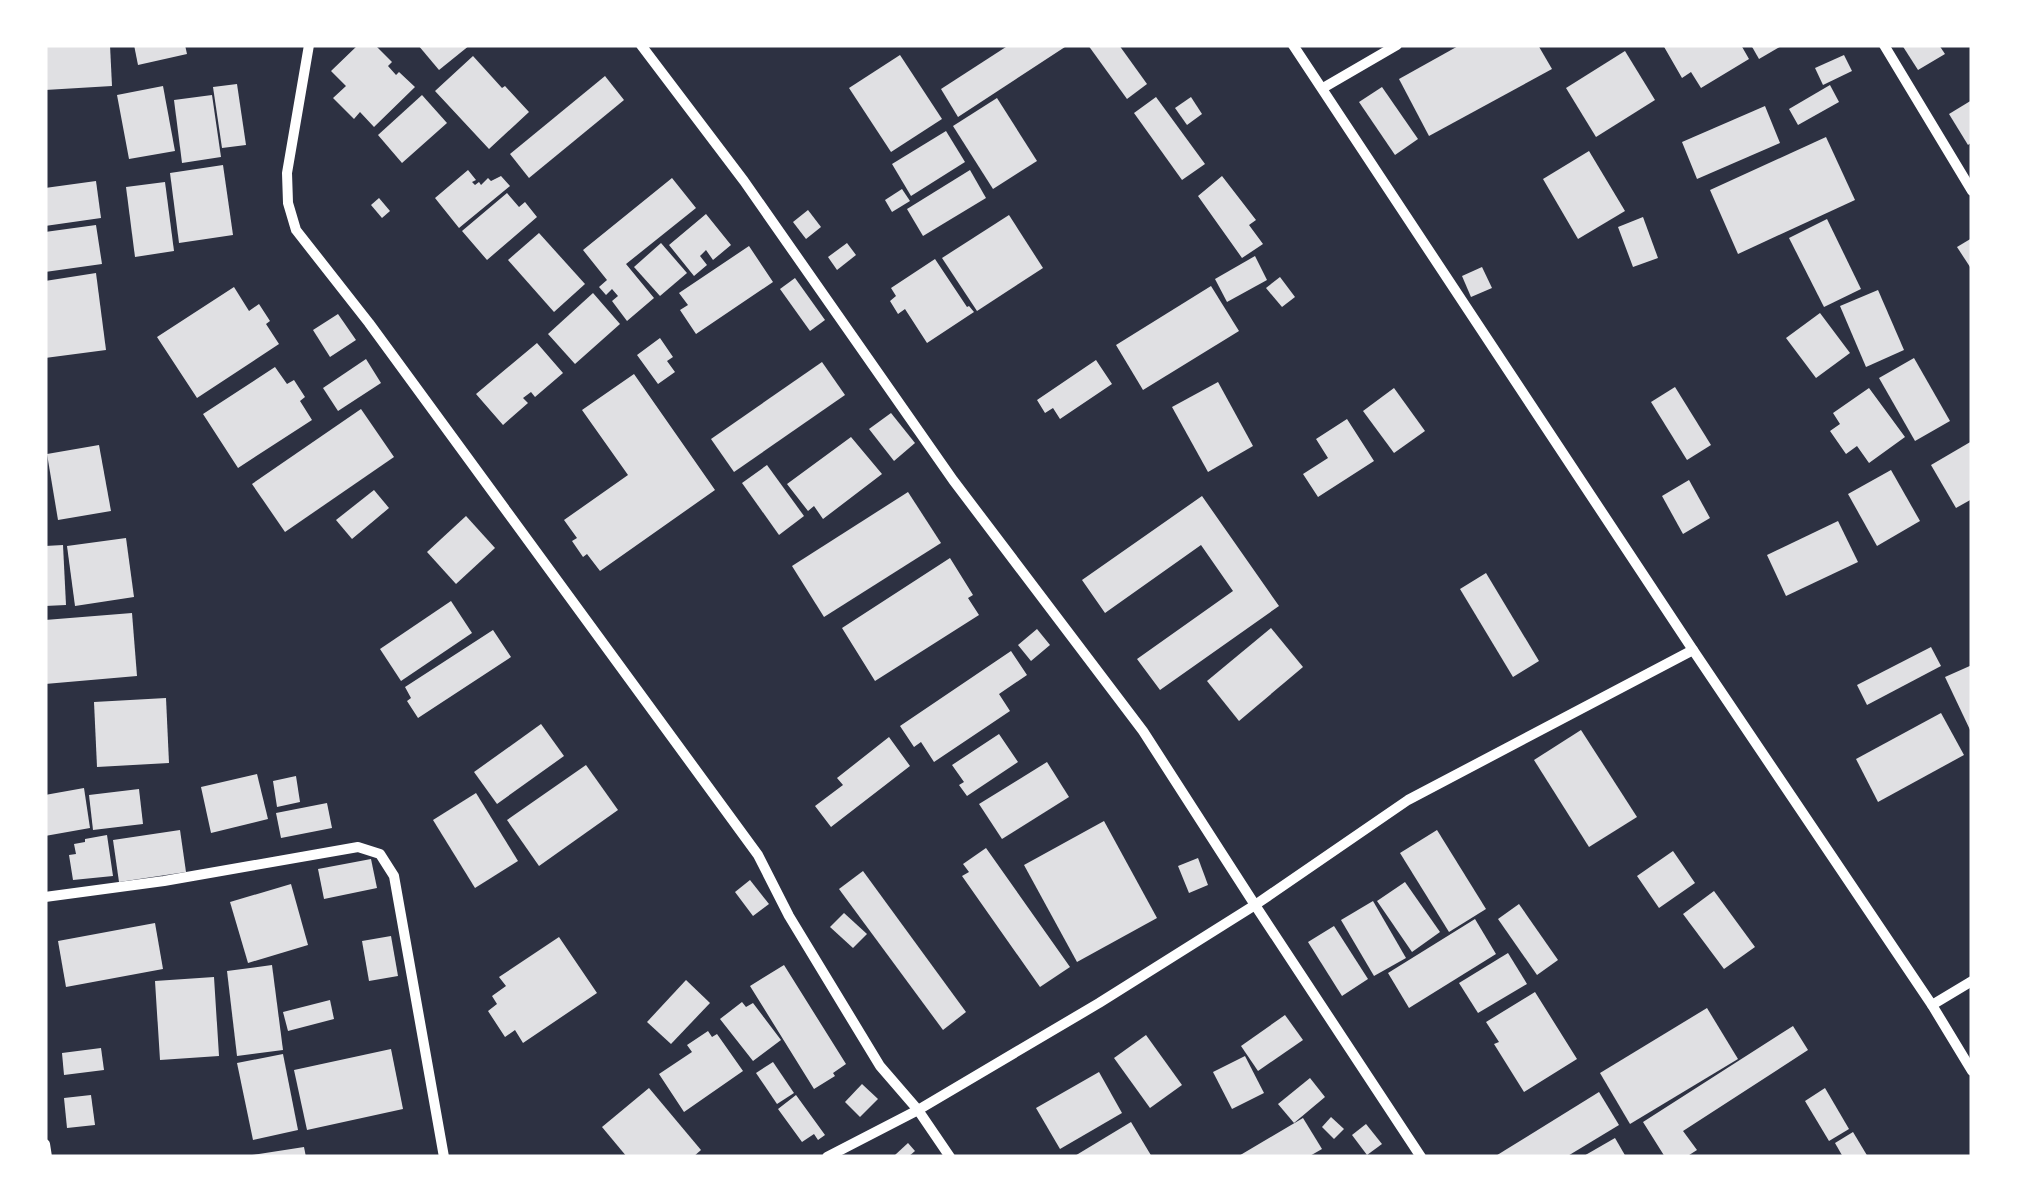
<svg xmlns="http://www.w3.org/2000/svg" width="2017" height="1202" viewBox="0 0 2017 1202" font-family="'Fira Sans Condensed',sans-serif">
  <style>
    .building { fill: #e0e0e3 }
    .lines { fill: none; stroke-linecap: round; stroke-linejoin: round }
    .minor { stroke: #fff; stroke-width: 10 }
  </style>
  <rect width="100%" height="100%" fill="#2d3142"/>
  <g class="building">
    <polygon points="45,45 110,45 112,86 45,90"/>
    <polygon points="134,45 185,45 187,54 138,65"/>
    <polygon points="358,45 375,45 392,62 388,66 396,75 399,72 415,87 374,127 360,112 354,119 333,98 346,86 331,71"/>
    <polygon points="418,45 470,45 439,70"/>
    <polygon points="1009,45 1068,45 958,117 941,89"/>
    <polygon points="1088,45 1119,45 1147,84 1127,99"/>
    <polygon points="1460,45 1538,45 1552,69 1429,136 1399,79"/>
    <polygon points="1663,45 1741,45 1749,59 1701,88 1691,72 1682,78"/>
    <polygon points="1751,45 1783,45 1759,59"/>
    <polygon points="1902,45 1939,45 1945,54 1918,70"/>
    <polygon points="1625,51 1655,100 1596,137 1566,88"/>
    <polygon points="900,55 942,119 891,152 849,88"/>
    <polygon points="1844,55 1852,71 1823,85 1815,68"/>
    <polygon points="473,56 502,88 505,86 529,112 489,149 435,91"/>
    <polygon points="605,76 624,100 529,178 510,154"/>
    <polygon points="237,84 246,145 222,148 213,87"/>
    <polygon points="1830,85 1839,102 1798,125 1789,109"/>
    <polygon points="163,86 175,151 129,159 117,95"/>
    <polygon points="1382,87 1418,139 1395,155 1359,102"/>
    <polygon points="212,95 221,157 182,163 174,100"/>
    <polygon points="422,95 447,123 402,163 378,135"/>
    <polygon points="1156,97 1205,164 1182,180 1134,113"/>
    <polygon points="1191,97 1202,114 1187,125 1175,108"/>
    <polygon points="997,98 1037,161 993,189 953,126"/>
    <polygon points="1972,100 1972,142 1968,145 1949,114"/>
    <polygon points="1765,106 1780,143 1697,179 1682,142"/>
    <polygon points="946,131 965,162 911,196 892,164"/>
    <polygon points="1826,137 1855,200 1738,254 1710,190"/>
    <polygon points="1589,151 1625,211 1578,239 1543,179"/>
    <polygon points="223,165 233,235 179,243 170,173"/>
    <polygon points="468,170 476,180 472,182 475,185 479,182 481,185 488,178 491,181 501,176 510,186 459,228 435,198"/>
    <polygon points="970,170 986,198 923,236 907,209"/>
    <polygon points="1222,176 1256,220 1249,225 1263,244 1242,258 1198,196"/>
    <polygon points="672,178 696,208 626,264 654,298 627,321 612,301 618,296 612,289 606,295 599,287 607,280 583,250"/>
    <polygon points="96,181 101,218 45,226 45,188"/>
    <polygon points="165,182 174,251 135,257 126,187"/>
    <polygon points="902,189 910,201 892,212 885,200"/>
    <polygon points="507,193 519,207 525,202 537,217 487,260 462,231"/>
    <polygon points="379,198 390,211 382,218 371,205"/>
    <polygon points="808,210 821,227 806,239 793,222"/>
    <polygon points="706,214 731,245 713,260 706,250 700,256 707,265 694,276 669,245"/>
    <polygon points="1009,215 1043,268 977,311 942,258"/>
    <polygon points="1643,217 1658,258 1633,267 1618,227"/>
    <polygon points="1827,219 1861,289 1824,307 1789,238"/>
    <polygon points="96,225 102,264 45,272 45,232"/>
    <polygon points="539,233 585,284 554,312 508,260"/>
    <polygon points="1972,238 1972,270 1957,247"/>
    <polygon points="661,243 687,273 660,296 634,267"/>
    <polygon points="847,243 856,255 837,270 828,257"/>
    <polygon points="749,246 773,282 696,334 680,310 688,305 679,293"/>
    <polygon points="1255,256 1267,280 1227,302 1215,279"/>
    <polygon points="935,259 967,307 969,306 974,312 927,343 905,309 898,314 890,301 896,296 891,288"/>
    <polygon points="1482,267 1492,288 1471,297 1462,276"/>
    <polygon points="96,273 106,350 45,358 45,281"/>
    <polygon points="1280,277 1295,297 1282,307 1266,288"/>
    <polygon points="795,278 825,320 810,331 780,289"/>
    <polygon points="1211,286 1239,331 1143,390 1116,345"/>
    <polygon points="234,287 249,311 259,304 270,321 266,324 279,344 197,398 157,337"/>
    <polygon points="1878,290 1904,350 1866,367 1840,306"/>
    <polygon points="593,293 620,324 575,364 548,334"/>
    <polygon points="1820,313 1850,353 1816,378 1786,338"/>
    <polygon points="338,314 356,340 330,357 313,330"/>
    <polygon points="660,338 673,357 667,361 675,372 658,384 637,355"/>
    <polygon points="537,343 563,373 535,397 531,392 523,398 528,403 503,425 476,394"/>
    <polygon points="1914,358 1950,421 1915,441 1879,378"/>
    <polygon points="366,359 381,383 338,411 323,388"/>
    <polygon points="1096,360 1112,384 1060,419 1053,408 1045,413 1037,400"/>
    <polygon points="822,362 845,395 734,472 711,439"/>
    <polygon points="275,367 287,384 294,380 305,397 300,401 312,420 238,468 203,414"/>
    <polygon points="634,374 715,490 600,571 587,554 583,557 572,541 577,538 564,520 628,475 582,410"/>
    <polygon points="1218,382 1253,446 1208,472 1172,407"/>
    <polygon points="1675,387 1711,445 1687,460 1651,402"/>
    <polygon points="1394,388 1425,431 1394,453 1363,411"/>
    <polygon points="1869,388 1905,437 1869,463 1857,446 1846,454 1830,431 1840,424 1833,413"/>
    <polygon points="361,409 394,457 285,532 252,484"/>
    <polygon points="891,413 915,443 894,461 869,429"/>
    <polygon points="1347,419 1374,461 1318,497 1303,474 1328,458 1316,439"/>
    <polygon points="851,437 882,474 823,519 814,506 808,511 787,484"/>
    <polygon points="1972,441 1972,499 1956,508 1931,465"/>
    <polygon points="99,445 111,511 58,520 47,454"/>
    <polygon points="767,465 804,516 779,535 742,483"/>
    <polygon points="1891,470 1920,521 1877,546 1848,494"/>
    <polygon points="1689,480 1710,518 1683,534 1662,496"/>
    <polygon points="374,490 389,508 352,539 336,520"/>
    <polygon points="908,492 941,543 824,617 792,566"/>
    <polygon points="1202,496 1279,606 1160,690 1137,659 1233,591 1201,545 1105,613 1082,580"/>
    <polygon points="466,516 495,548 456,584 427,552"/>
    <polygon points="1838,521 1858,562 1786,596 1767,555"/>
    <polygon points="126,538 134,597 75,606 67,546"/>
    <polygon points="63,545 66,605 45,606 45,546"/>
    <polygon points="950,558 973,595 968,598 979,615 875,681 842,628"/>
    <polygon points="1486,573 1539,661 1513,677 1460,589"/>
    <polygon points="451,601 472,633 401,681 380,649"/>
    <polygon points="132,613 137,676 45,684 45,620"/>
    <polygon points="1271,628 1303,667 1239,721 1207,681"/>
    <polygon points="1037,629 1050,645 1031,661 1018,645"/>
    <polygon points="493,630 511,657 418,718 407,701 411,698 405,687"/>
    <polygon points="1931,647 1941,666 1867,705 1857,685"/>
    <polygon points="1011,651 1027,675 999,694 1010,711 934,762 921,742 914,747 900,726"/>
    <polygon points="1972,665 1972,734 1945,677"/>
    <polygon points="166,698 169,763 97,767 94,702"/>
    <polygon points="1941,713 1964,755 1878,802 1856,759"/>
    <polygon points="541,724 564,756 497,804 474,772"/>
    <polygon points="1581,730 1637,817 1589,847 1534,760"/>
    <polygon points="999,734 1018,762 967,796 959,785 964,782 952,765"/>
    <polygon points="889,737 910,766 831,827 815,806 843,785 837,778"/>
    <polygon points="1047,762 1069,797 1002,839 979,804"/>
    <polygon points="586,765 618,810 539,866 507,820"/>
    <polygon points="257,774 268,819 211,833 201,787"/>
    <polygon points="296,776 300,802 277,807 273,781"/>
    <polygon points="84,788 90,828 45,836 45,795"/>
    <polygon points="139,789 143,824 93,830 89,795"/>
    <polygon points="476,793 518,861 475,888 433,820"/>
    <polygon points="327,803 332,828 281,838 276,813"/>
    <polygon points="1104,821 1157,918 1077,962 1024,865"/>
    <polygon points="180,830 186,872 119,882 113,840"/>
    <polygon points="1437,830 1486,909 1449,932 1400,853"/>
    <polygon points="107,835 113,876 73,880 69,855 76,854 74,844 85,842 85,839"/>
    <polygon points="986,848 1070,967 1040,987 962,876 969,872 963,864"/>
    <polygon points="1673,851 1695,883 1659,908 1637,876"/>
    <polygon points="1198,858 1208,885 1189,893 1178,866"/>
    <polygon points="371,859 377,888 324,899 318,869"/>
    <polygon points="863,871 966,1012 943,1030 839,889"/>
    <polygon points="750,880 769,904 753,916 735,892"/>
    <polygon points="1405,882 1440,932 1412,952 1377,901"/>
    <polygon points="291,884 308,945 248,963 230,902"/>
    <polygon points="1714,891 1755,947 1724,969 1683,914"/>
    <polygon points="1373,901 1406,958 1374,976 1341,920"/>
    <polygon points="1519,904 1558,960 1537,975 1498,919"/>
    <polygon points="844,913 867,934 853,948 830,927"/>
    <polygon points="1475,919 1496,954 1409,1008 1388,973"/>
    <polygon points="155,923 163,969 66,987 58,941"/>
    <polygon points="1334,926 1368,979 1342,996 1308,942"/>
    <polygon points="391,936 398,976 369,981 362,941"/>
    <polygon points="559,937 597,993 523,1043 515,1030 505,1037 488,1011 497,1004 492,996 506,986 499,977"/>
    <polygon points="1508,953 1527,984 1478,1013 1459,983"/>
    <polygon points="272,965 283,1050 237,1056 227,971"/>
    <polygon points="784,965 846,1064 833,1073 835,1076 814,1089 750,986"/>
    <polygon points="214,977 219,1056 160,1060 155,981"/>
    <polygon points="686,980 710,1003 671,1044 647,1022"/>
    <polygon points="1535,992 1577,1059 1524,1092 1494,1044 1499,1042 1486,1022"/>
    <polygon points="330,1000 334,1019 288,1031 283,1012"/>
    <polygon points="742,1002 746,1007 753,1003 781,1040 753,1061 720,1019"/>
    <polygon points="1707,1008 1738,1059 1630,1124 1600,1073"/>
    <polygon points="1285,1015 1303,1040 1258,1071 1241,1046"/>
    <polygon points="1793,1026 1808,1050 1683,1131 1697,1150 1686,1157 1665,1157 1643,1122"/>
    <polygon points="708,1031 712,1037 717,1034 743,1071 684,1112 659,1074 692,1052 687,1045"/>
    <polygon points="1146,1035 1182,1085 1150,1108 1114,1058"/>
    <polygon points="101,1048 104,1070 64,1075 62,1053"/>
    <polygon points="391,1049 403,1109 307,1130 294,1070"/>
    <polygon points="283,1054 298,1130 253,1140 237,1063"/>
    <polygon points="1245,1056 1264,1093 1232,1109 1213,1072"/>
    <polygon points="773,1062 794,1093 777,1104 756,1073"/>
    <polygon points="1099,1072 1122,1113 1060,1149 1036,1108"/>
    <polygon points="1310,1078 1325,1097 1294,1123 1278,1104"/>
    <polygon points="862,1084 878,1099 860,1117 845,1102"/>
    <polygon points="649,1088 701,1150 693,1157 627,1157 602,1127"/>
    <polygon points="1825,1088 1849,1129 1829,1141 1805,1101"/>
    <polygon points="1599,1092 1619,1125 1566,1157 1494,1157"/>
    <polygon points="91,1095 95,1125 67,1128 64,1098"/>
    <polygon points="796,1095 825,1135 818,1140 814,1134 802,1142 778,1109"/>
    <polygon points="1331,1117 1344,1129 1334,1139 1322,1127"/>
    <polygon points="1303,1118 1322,1149 1308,1157 1237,1157"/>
    <polygon points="1131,1122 1152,1157 1073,1157"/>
    <polygon points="1366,1124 1382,1144 1367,1155 1352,1135"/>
    <polygon points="1853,1132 1868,1157 1843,1157 1835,1143"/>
    <polygon points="1615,1138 1626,1157 1582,1157"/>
    <polygon points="908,1143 915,1151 908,1157 897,1157 895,1155"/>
    <polygon points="304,1147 306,1157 253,1157 252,1155"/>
  </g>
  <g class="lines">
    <g class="minor">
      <polyline points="309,45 287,173 288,203 296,230 369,323 758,855 789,916 880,1066 918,1110 950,1157"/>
      <polyline points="641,45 744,181 953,480 1143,731 1255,905 1421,1157"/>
      <polyline points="1293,45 1693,650 1932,1005 1972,1071"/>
      <polyline points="1884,45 1972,191"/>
      <polyline points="1323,88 1397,45"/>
      <polyline points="45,897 164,881 358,847 380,854 394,876 444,1157"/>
      <polyline points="1932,1005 1972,981"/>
      <polyline points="45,1144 47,1157"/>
      <polyline points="827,1157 918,1110 1099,1003 1255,905 1408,800 1693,650"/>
    </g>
  </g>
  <rect width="2017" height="1202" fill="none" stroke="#ffffff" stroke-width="95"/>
</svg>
